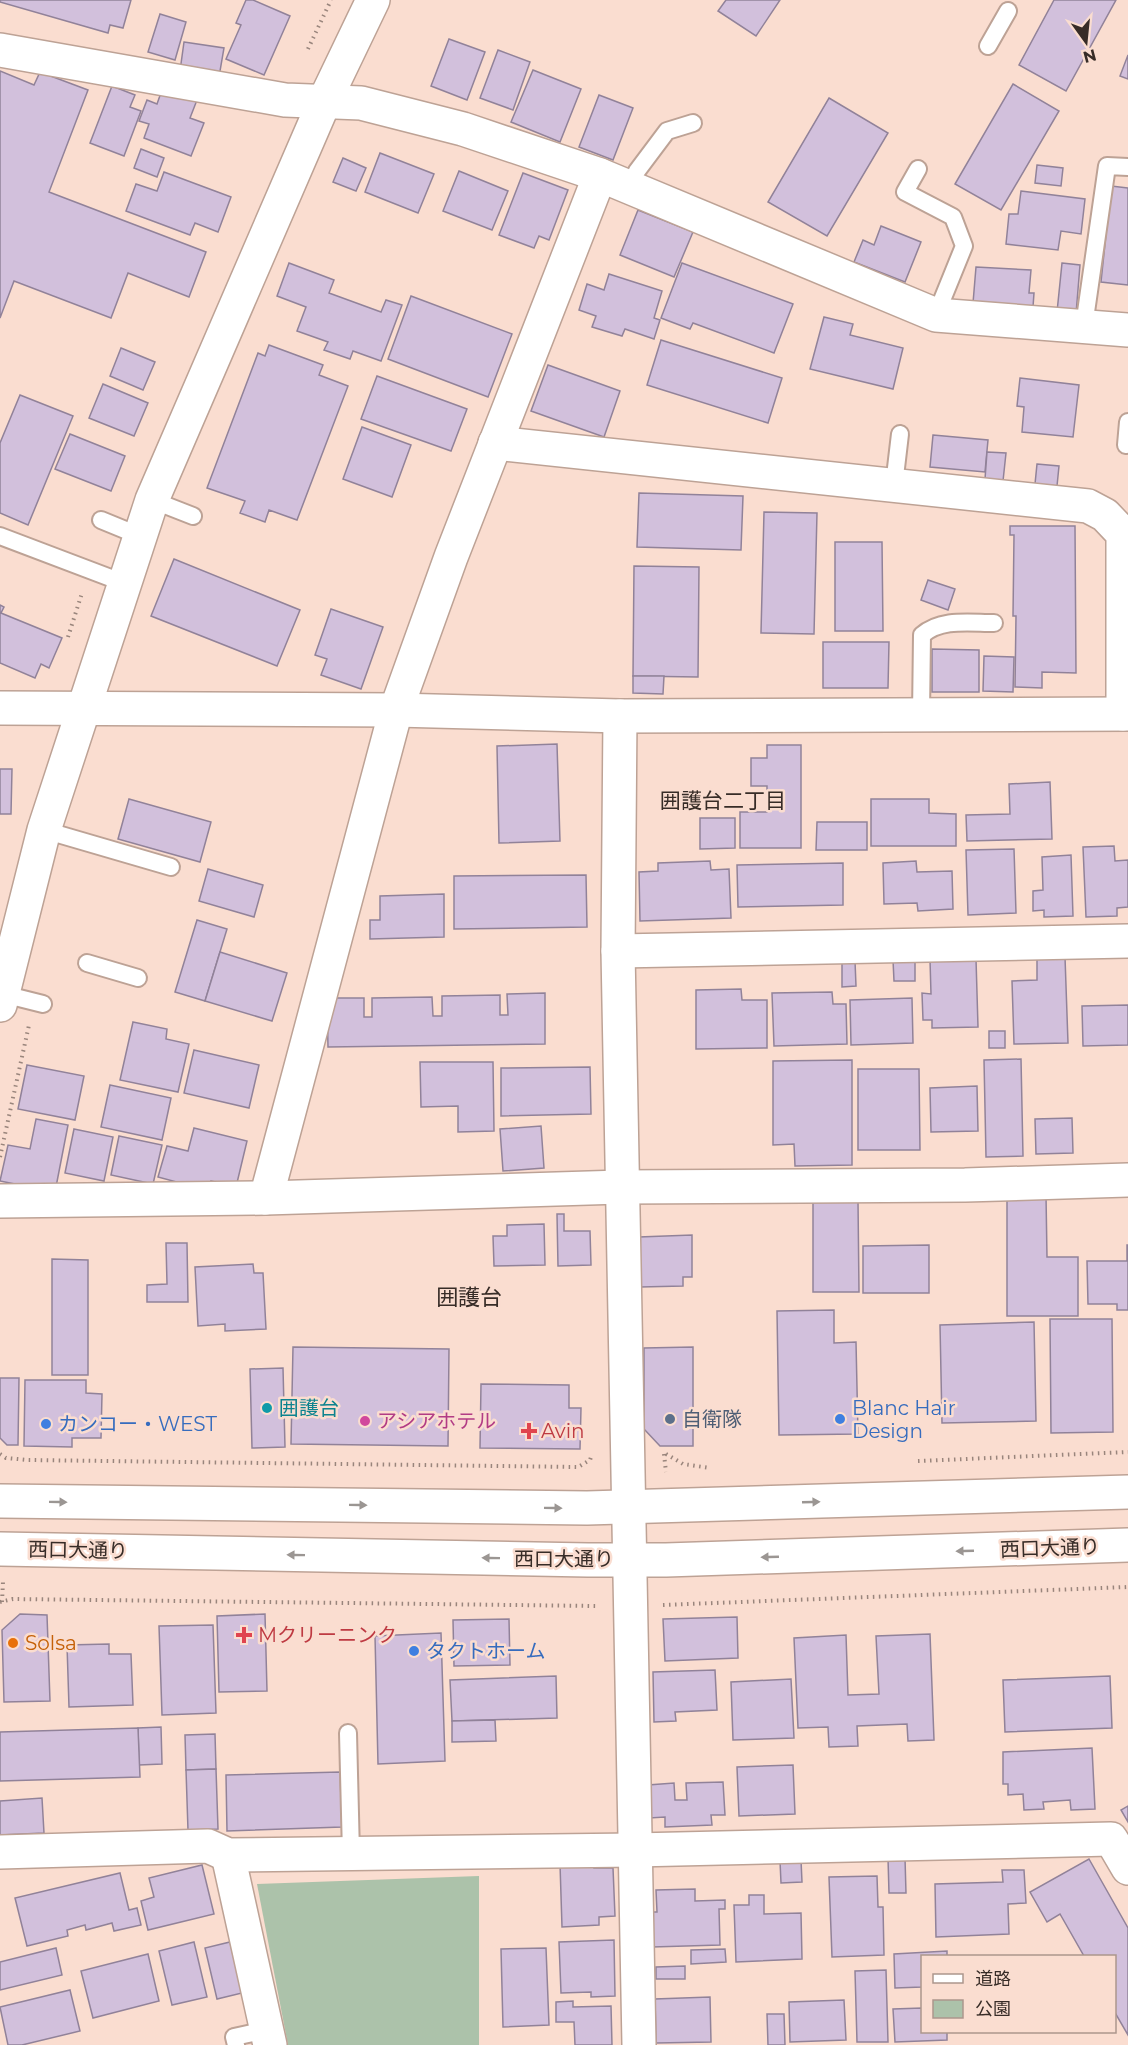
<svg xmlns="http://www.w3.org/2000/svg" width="1128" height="2045" viewBox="0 0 1128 2045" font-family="Montserrat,'Noto Sans JP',sans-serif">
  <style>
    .green { fill: #acc2aa }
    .building { fill: #d2c0dc; stroke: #918299; stroke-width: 1.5 }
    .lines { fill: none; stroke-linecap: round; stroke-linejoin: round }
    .service-casing { stroke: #bda295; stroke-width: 20 }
    .minor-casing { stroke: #bda295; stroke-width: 36 }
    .tertiary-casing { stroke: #bda295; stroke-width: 36 }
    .path { stroke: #99857c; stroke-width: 4; stroke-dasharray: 1.5 4.5; stroke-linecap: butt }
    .service { stroke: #fff; stroke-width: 16 }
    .minor { stroke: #fff; stroke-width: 33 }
    .tertiary { stroke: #fff; stroke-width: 33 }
    .oneway { fill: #9b9693 }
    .culture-dot { fill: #0f9aa8; stroke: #faddd0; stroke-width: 2 }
    .service-dot { fill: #5c6f8a; stroke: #faddd0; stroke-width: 2 }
    .shop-dot { fill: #3f7fe0; stroke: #faddd0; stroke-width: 2 }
    .hotel-dot { fill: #d1479c; stroke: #faddd0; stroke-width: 2 }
    .health-dot { fill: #e0444e; stroke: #faddd0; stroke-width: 2 }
    .food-dot { fill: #e8710a; stroke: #faddd0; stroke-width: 2 }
    .labels { text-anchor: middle; stroke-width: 5; stroke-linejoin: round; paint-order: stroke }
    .culture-label { font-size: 20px; fill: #0d838f; stroke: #faddd0; text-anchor: start }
    .shop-label { font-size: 20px; fill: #366cbe; stroke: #faddd0; text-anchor: start }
    .service-label { font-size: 20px; fill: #4e5e75; stroke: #faddd0; text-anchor: start }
    .hotel-label { font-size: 20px; fill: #b23c85; stroke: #faddd0; text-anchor: start }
    .health-label { font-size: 20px; fill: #be3a42; stroke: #faddd0; text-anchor: start }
    .street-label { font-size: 20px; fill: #372c27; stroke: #faddd0 }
    .food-label { font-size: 20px; fill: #c56008; stroke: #faddd0; text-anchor: start }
    .neighbourhood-label { font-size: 21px; fill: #372c27; stroke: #faddd0 }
    .quarter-label { font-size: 22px; fill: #372c27; stroke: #faddd0 }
  </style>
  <rect width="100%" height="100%" fill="#faddd0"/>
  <polygon class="green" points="479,1876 479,2045 288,2045 257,1884"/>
  <g class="building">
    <polygon points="0,0 131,0 123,28 110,25 108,33 0,2"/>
    <polygon points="246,0 253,0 290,16 264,75 226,59 241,25 236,23"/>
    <polygon points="726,0 780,0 756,36 718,11"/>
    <polygon points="1054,0 1116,0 1066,91 1019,65"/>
    <polygon points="160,14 186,22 175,60 148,52"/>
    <polygon points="449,39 485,52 467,100 431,86"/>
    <polygon points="184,42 224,48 219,77 180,71"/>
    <polygon points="498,50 530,62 513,110 480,98"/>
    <polygon points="1128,55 1128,79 1120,76"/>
    <polygon points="533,70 581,89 560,142 511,122"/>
    <polygon points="0,71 34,85 40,72 88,90 49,192 206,252 189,297 128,273 111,318 14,281 0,318"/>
    <polygon points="1013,84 1059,111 1001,210 955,184"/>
    <polygon points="112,86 135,95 130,107 141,111 124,156 90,143"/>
    <polygon points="163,87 197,100 190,118 204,123 191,156 144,138 149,124 139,121 147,100 157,104"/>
    <polygon points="599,95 633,108 613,160 579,147"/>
    <polygon points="829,98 888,133 827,236 768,202"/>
    <polygon points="141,149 164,158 157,177 134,168"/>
    <polygon points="380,153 434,174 418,213 365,192"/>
    <polygon points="343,158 366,168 356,191 333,182"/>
    <polygon points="1037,165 1063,168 1061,186 1035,183"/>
    <polygon points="459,171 508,191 492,230 443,211"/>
    <polygon points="164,172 231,197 218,232 195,223 190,235 126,211 136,184 157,191"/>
    <polygon points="523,173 568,190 549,240 539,236 534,248 499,235"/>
    <polygon points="1111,186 1128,188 1128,285 1101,282"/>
    <polygon points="1021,191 1085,199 1081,234 1061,231 1058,250 1006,244 1009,214 1018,214"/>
    <polygon points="638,210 693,232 674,277 620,255"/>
    <polygon points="881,226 921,242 905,282 854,262 863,240 874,245"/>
    <polygon points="289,263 334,280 329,293 381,312 386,300 402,305 381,361 353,351 350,359 324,350 328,342 297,331 306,307 277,296"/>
    <polygon points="682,263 793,304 774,353 693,323 690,329 661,318"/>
    <polygon points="1062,263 1080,265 1076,314 1057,312"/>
    <polygon points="976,267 1031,270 1029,293 1034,293 1033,307 973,303"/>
    <polygon points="609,274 662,291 654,318 660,320 654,339 625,329 622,336 592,327 596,316 579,310 587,284 604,290"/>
    <polygon points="411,296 512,334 488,397 388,359"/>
    <polygon points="824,317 853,324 850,335 903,348 893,389 810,369"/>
    <polygon points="661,340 782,378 768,423 647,385"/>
    <polygon points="269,345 323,365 319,375 348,386 297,520 269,510 265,522 240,513 245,501 207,488 258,353 265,356"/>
    <polygon points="121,348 155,362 143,390 110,376"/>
    <polygon points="548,365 620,391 604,437 531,411"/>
    <polygon points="377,376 467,409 451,451 361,419"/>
    <polygon points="1020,378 1079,385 1073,437 1022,432 1024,407 1017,406"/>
    <polygon points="103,384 148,403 134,436 89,418"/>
    <polygon points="20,395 73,416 28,525 0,513 0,443"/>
    <polygon points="362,427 411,445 392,497 343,479"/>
    <polygon points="70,434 125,456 111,491 55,469"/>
    <polygon points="933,435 988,440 985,472 930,467"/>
    <polygon points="987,452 1006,453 1003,481 985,479"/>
    <polygon points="1037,464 1059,466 1057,486 1035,484"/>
    <polygon points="639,493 743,496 741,550 637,547"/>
    <polygon points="764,512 817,513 814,634 761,633"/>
    <polygon points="1010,526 1075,526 1076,673 1042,672 1042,688 1015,687 1016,616 1013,616 1014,535 1010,535"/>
    <polygon points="835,542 882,542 883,631 835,631"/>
    <polygon points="174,559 300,610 277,666 151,616"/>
    <polygon points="634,566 699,567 698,677 633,676"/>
    <polygon points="928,580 955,589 948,610 921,600"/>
    <polygon points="0,605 4,607 1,613 62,638 49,668 41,664 35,678 0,663"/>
    <polygon points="331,609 383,627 361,689 321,675 327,659 315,655"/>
    <polygon points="823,642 889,642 888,688 823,688"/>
    <polygon points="932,649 979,650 979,692 932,692"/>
    <polygon points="984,656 1014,657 1013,692 983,691"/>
    <polygon points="633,676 664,676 663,694 633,693"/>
    <polygon points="557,744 560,841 499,843 497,746"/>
    <polygon points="767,745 801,745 801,848 740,848 740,812 767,812 767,786 751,786 751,758 767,758"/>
    <polygon points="0,769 12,769 11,814 0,814"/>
    <polygon points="1050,782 1052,839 967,841 966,815 1010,814 1009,784"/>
    <polygon points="129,799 211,822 200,862 118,839"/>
    <polygon points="871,799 929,799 929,813 956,814 956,846 871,846"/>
    <polygon points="700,818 735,818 735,848 700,849"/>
    <polygon points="817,822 867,822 867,850 816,850"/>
    <polygon points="1114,846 1115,861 1128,860 1128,907 1117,908 1117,916 1086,917 1083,847"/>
    <polygon points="1014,849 1016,913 968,915 966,850"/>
    <polygon points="1071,855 1073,916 1044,917 1044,910 1033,911 1033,891 1043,890 1042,857"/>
    <polygon points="710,861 711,870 729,869 731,918 640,921 639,872 658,871 658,863"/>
    <polygon points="916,861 917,872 952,871 953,909 918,911 917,903 884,904 883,863"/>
    <polygon points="843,863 843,905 738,907 737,865"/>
    <polygon points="208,869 263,885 254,917 199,901"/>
    <polygon points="586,875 587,927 454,929 454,876"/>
    <polygon points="444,894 444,937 370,939 370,920 380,920 380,896"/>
    <polygon points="197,920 227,929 205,1001 175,992"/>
    <polygon points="220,952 287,973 272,1021 205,1001"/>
    <polygon points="1065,957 1068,1043 1014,1044 1012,981 1037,980 1037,958"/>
    <polygon points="915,959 915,981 894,981 893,960"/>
    <polygon points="976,959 978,1027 932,1028 932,1020 923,1020 922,993 931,994 930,960"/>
    <polygon points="855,961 856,986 842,987 842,962"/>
    <polygon points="741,989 742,1000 767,1000 767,1048 696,1049 696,990"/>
    <polygon points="832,992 833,1004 846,1004 847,1044 774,1046 772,993"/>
    <polygon points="545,993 545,1044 328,1047 327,998 364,998 364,1017 372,1017 372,998 432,997 433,1016 442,1016 442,996 500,995 500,1015 508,1015 507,994"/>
    <polygon points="912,998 913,1043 851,1045 850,1000"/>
    <polygon points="1128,1005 1128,1045 1083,1046 1082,1006"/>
    <polygon points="133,1022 167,1029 166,1039 189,1044 178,1092 120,1080"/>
    <rect x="989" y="1031" width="16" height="17"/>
    <polygon points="194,1050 259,1065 249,1108 184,1093"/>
    <polygon points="1021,1059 1023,1156 986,1157 984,1060"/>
    <polygon points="852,1060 852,1165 795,1166 794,1144 773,1145 773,1061"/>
    <polygon points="420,1062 493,1062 494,1131 458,1132 458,1106 421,1107"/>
    <polygon points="27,1065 84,1076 75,1120 18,1109"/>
    <polygon points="590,1067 591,1114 501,1116 501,1068"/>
    <polygon points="858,1069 919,1069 920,1150 858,1150"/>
    <polygon points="110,1085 171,1098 162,1140 101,1127"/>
    <polygon points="977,1086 978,1131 931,1132 930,1088"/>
    <polygon points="1072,1118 1073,1153 1036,1154 1035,1119"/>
    <polygon points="36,1119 68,1125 55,1192 0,1181 8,1145 30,1149"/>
    <polygon points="541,1126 544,1168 503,1171 500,1129"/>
    <polygon points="194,1128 247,1141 236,1187 211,1181 210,1186 195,1187 158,1177 167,1146 188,1151"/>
    <polygon points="74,1129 113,1137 104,1181 65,1173"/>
    <polygon points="119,1136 162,1145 153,1184 111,1175"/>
    <polygon points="1046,1195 1047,1257 1078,1257 1078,1316 1007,1316 1007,1196"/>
    <polygon points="813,1201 858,1201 859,1292 813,1292"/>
    <polygon points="557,1214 564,1214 564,1231 590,1231 591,1265 558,1266"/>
    <polygon points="544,1224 545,1265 494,1266 493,1236 507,1236 507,1225"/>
    <polygon points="692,1235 692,1277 683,1277 683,1286 640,1287 639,1237"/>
    <polygon points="166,1243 187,1243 188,1302 147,1302 147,1285 167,1284"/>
    <polygon points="929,1245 929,1293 863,1293 863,1246"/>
    <polygon points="1127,1245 1128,1245 1128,1310 1117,1310 1117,1304 1088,1304 1087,1261 1127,1261"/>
    <polygon points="52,1259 88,1260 88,1375 52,1375"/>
    <polygon points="253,1264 254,1273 263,1273 266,1329 225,1331 225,1324 198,1326 195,1267"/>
    <polygon points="834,1310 834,1343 856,1342 858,1434 779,1435 777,1311"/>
    <polygon points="1050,1319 1112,1319 1113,1432 1051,1433"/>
    <polygon points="1034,1322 1036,1421 942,1423 940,1325"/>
    <polygon points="293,1347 449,1349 448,1446 291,1444"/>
    <polygon points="693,1347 693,1446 660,1446 644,1429 644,1348"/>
    <polygon points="283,1368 285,1447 252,1448 250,1369"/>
    <polygon points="0,1378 19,1378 18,1445 7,1445 0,1438"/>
    <polygon points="25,1380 86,1380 86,1393 102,1394 101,1438 72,1438 72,1447 24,1446"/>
    <polygon points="481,1384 569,1385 569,1408 581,1408 580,1449 480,1448"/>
    <polygon points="20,1614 47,1615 50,1701 4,1702 2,1630"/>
    <polygon points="265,1614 267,1691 219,1692 217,1616"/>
    <polygon points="737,1617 738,1658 665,1661 663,1619"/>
    <polygon points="509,1619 510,1665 454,1666 453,1620"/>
    <polygon points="213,1625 216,1713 162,1715 159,1626"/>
    <polygon points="441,1633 445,1761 378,1764 375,1636"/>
    <polygon points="930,1634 934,1740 908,1741 907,1724 857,1726 858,1746 829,1747 828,1727 798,1728 794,1638 846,1635 848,1695 879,1694 876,1636"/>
    <polygon points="109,1644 109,1654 131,1654 133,1705 69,1707 67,1645"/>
    <polygon points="715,1670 717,1710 675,1712 676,1721 654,1722 653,1672"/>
    <polygon points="556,1676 557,1718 452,1721 450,1680"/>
    <polygon points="1110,1676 1112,1728 1005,1732 1003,1680"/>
    <polygon points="791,1679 794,1738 733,1740 731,1682"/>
    <polygon points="495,1720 496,1741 452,1742 452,1721"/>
    <polygon points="161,1727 162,1764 139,1765 138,1728"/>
    <polygon points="138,1728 140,1777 0,1781 0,1732"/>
    <polygon points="215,1734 216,1769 186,1770 185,1735"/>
    <polygon points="1092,1748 1095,1809 1071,1810 1070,1800 1043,1802 1044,1809 1024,1810 1023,1794 1008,1795 1008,1784 1003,1784 1003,1752"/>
    <polygon points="793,1765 795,1814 739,1816 737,1767"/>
    <polygon points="216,1769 218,1829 188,1830 186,1770"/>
    <polygon points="340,1772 342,1827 227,1831 226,1775"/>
    <polygon points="723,1782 725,1815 711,1815 712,1825 665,1827 665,1817 649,1818 648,1785 674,1783 675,1800 687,1800 686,1783"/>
    <polygon points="42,1798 44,1833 0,1835 0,1801"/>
    <polygon points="1128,1806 1128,1822 1121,1810"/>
    <polygon points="888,1858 905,1858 906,1893 889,1893"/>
    <polygon points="1089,1859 1128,1928 1128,2035 1114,2011 1114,1956 1084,1956 1060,1914 1047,1922 1030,1892"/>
    <polygon points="801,1860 802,1882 781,1883 780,1861"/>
    <polygon points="594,1863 594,1868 613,1868 615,1916 599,1917 599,1925 562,1927 560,1864"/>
    <polygon points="202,1865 214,1914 148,1930 141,1901 154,1897 149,1878"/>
    <polygon points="1002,1870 1024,1870 1026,1903 1008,1904 1009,1934 936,1937 935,1884 1003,1882"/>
    <polygon points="120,1873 129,1910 137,1908 141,1925 114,1931 112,1923 86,1930 85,1925 67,1930 68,1936 27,1946 15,1898"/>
    <polygon points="877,1876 878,1907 883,1907 884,1955 832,1957 829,1877"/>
    <polygon points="695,1889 695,1901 725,1900 725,1909 719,1909 720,1945 652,1947 651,1912 657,1912 656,1890"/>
    <polygon points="749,1895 764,1895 764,1914 801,1913 802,1959 736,1962 734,1905 749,1905"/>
    <polygon points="614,1940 615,1996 591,1997 591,1992 561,1993 559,1942"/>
    <polygon points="194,1942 207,1997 172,2005 159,1951"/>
    <polygon points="230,1942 242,1993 217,1999 205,1948"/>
    <polygon points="56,1948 62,1975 0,1990 0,1962"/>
    <polygon points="546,1948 549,2025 503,2027 501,1949"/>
    <polygon points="725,1949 726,1962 691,1964 691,1950"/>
    <polygon points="947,1951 947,1956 922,1956 922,1987 895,1988 894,1954"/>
    <polygon points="148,1954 159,2001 93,2018 81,1971"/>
    <polygon points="685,1966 685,1979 656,1979 656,1967"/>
    <polygon points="886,1970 888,2042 857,2042 855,1971"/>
    <polygon points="70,1990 80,2031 22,2045 8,2045 0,2007"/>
    <polygon points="710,1997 711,2042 656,2043 655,1999"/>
    <polygon points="844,2000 846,2040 790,2042 789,2002"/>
    <polygon points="573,2001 573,2007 611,2006 612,2045 575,2045 574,2022 556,2022 556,2002"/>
    <polygon points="922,2008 922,2032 947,2032 947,2040 895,2042 893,2009"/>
    <polygon points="767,2014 784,2014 785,2045 768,2045"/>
  </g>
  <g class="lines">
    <g class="service-casing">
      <g id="service">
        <polyline points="988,46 1008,11"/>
        <polyline points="918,169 905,192 953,217 964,246 936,315"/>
        <polyline points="629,187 637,171 667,131 693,123"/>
        <polyline points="1084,326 1107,166 1128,167"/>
        <polyline points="1126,445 1128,422"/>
        <polyline points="894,485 900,434"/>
        <polyline points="152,500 193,516"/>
        <polyline points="101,520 140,536"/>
        <polyline points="0,536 124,583"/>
        <path d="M921,715L922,635C941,618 970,623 994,623"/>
        <polyline points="44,830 171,867"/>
        <polyline points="87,963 138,978"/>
        <polyline points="3,994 43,1004"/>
        <polyline points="348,1733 351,1854"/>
        <polyline points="236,2045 234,2037 266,2030"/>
      </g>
    </g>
    <g class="minor-casing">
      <g id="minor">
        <polyline points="0,50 285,100 361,103 463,129 600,175 936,315 1128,330"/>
        <polyline points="495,443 1088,506 1105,515 1123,534 1123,714"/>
        <polyline points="0,708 396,710 620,716 1128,714"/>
        <polyline points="620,716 618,951 639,2045"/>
        <polyline points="618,951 1128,941"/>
        <polyline points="266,1198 396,710 451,557 600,175"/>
        <polyline points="0,1201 266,1198 621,1187 965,1185 1128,1180"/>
        <polyline points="0,1852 208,1846 228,1855 635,1850 1111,1839 1128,1868"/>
        <polyline points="228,1855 270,2045"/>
      </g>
    </g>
    <g class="tertiary-casing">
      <g id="tertiary">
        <polyline points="0,1005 44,830 152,500 325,100 373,0"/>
        <polyline points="0,1501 587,1508 1128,1492"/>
        <polyline points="0,1549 588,1560 666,1560 1128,1545"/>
      </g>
    </g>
    <g class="path">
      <polyline points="308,49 331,0"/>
      <polyline points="68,637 82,593"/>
      <polyline points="0,1157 29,1025"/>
      <polyline points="0,1454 6,1458 28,1460 578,1467 590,1460 592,1454"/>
      <polyline points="664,1454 666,1472"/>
      <polyline points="666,1454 683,1464 710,1468"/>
      <polyline points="918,1461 1128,1452"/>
      <polyline points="0,1602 13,1599 596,1606"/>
      <polyline points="2,1602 3,1582"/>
      <polyline points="663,1605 1128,1587"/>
    </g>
    <use href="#service" class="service"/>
    <use href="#minor" class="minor"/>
    <use href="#tertiary" class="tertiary"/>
  </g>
  <defs><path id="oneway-solid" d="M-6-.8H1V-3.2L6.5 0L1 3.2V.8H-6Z" transform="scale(1.5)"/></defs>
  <g class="oneway">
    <use href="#oneway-solid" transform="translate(58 1502) rotate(1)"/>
    <use href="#oneway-solid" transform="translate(811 1502) rotate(-2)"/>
    <use href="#oneway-solid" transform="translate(358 1505) rotate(1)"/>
    <use href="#oneway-solid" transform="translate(553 1508) rotate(1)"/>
    <use href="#oneway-solid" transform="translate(965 1551) rotate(178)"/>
    <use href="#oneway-solid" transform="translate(296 1555) rotate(-179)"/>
    <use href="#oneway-solid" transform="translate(770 1557) rotate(178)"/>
    <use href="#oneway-solid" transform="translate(491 1558) rotate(-179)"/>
  </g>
  <circle class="culture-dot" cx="267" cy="1408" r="6"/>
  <circle class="service-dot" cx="670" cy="1419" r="6"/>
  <g class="shop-dot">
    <circle cx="840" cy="1419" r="6"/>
    <circle cx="46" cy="1424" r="6"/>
    <circle cx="414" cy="1651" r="6"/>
  </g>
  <circle class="hotel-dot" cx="365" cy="1421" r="6"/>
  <g class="health-dot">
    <path d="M526 1422h6v6h6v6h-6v6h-6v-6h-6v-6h6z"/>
    <path d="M241 1626h6v6h6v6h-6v6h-6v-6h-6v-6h6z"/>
  </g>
  <circle class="food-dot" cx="13" cy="1643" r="6"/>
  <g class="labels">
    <g class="culture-label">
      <text x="279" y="1415">囲護台</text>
    </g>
    <g class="shop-label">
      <text x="852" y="1415">Blanc Hair<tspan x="852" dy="23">Design</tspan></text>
      <text x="58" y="1431">カンコー・WEST</text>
      <text x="426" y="1658">タクトホーム</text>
    </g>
    <g class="service-label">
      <text x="682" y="1426">自衛隊</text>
    </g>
    <g class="hotel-label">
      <text x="377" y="1428">アシアホテル</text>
    </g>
    <g class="health-label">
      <text x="541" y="1438">Avin</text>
      <text x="258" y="1642">Mクリーニンク</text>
    </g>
    <g class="street-label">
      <text transform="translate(1050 1548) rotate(-2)" y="7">西口大通り</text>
      <text transform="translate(78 1550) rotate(1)" y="7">西口大通り</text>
      <text x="564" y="1566">西口大通り</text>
    </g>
    <g class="food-label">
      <text x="25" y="1650">Solsa</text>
    </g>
    <g class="neighbourhood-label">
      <text x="723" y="808">囲護台二丁目</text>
    </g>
    <g class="quarter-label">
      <text x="469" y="1305">囲護台</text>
    </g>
  </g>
  <rect x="921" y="1955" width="195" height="78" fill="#faddd0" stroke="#ac968c" stroke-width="1.5"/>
  <rect x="933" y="1974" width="30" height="9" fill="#ffffff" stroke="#ac968c" stroke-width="1.5"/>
  <text x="975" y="1985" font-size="18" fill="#372c27">道路</text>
  <rect x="933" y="2000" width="30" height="18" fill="#acc2aa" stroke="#ac968c" stroke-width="1.5"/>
  <text x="975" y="2015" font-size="18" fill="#372c27">公園</text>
  <g transform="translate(1086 42) rotate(165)" stroke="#faddd0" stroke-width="4.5" paint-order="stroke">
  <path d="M0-4.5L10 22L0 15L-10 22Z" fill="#372c27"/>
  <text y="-9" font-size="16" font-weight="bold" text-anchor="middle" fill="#372c27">N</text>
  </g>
</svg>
